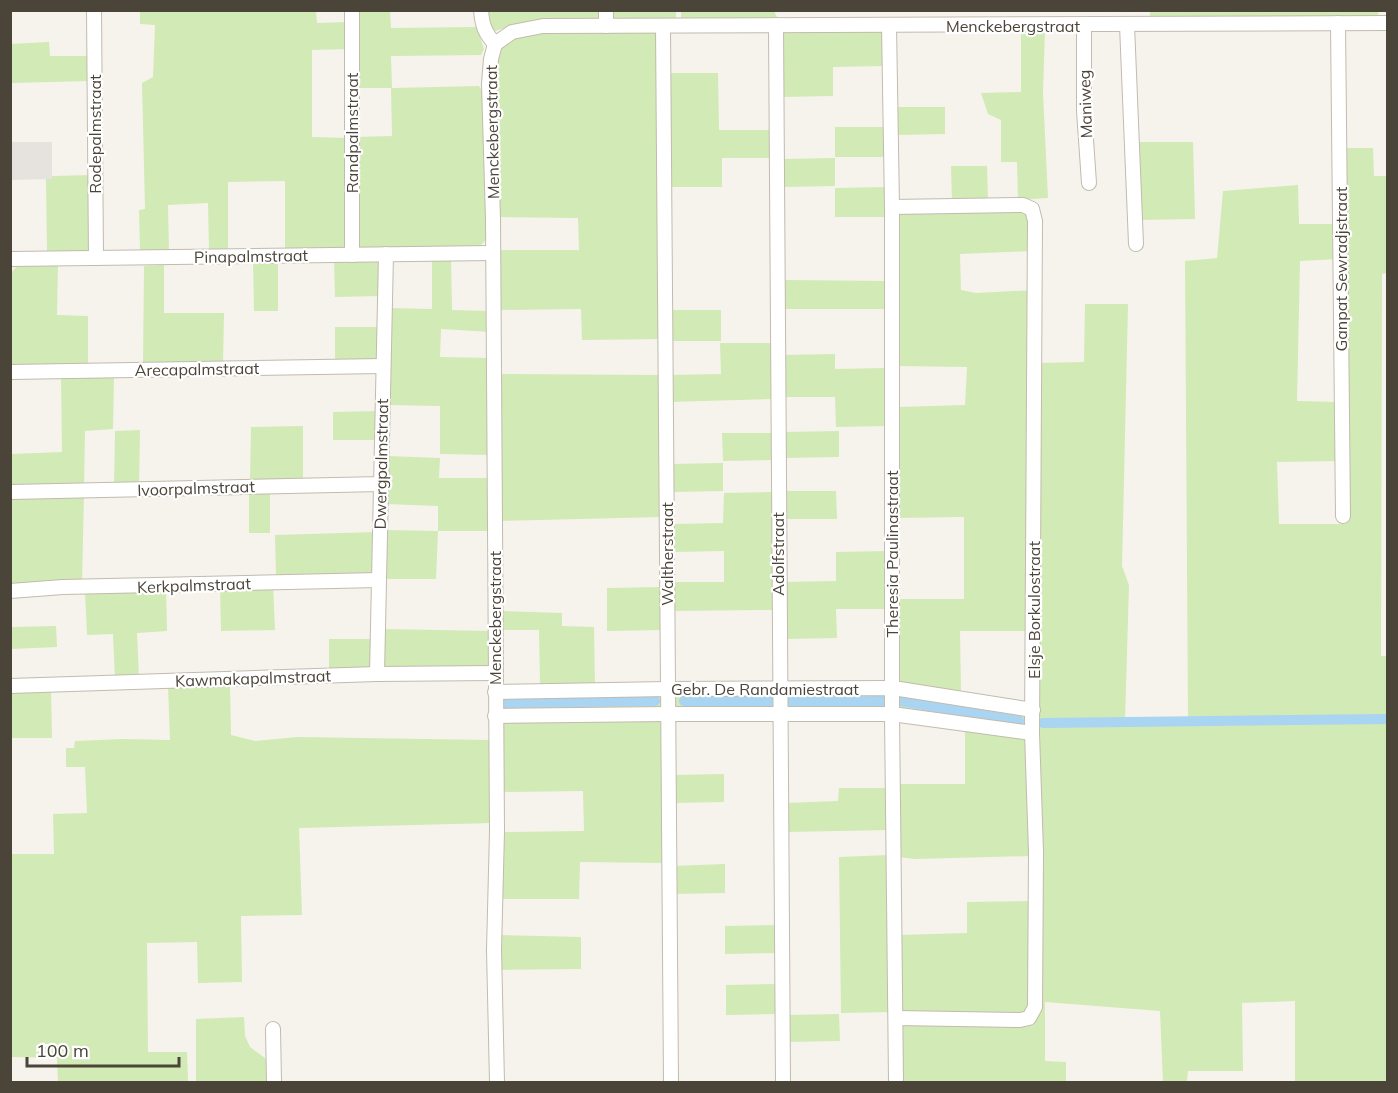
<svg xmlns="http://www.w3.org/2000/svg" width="1398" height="1093" viewBox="0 0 1398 1093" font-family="Mulish,sans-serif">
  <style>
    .industrial { fill: #e6e2dd }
    .green { fill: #d2eab5 }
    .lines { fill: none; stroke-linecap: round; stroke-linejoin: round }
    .canal { stroke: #a9d4f2; stroke-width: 10 }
    .minor-casing { stroke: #c2bbae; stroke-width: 16 }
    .minor { stroke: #fff; stroke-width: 14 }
    .labels { text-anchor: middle; stroke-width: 4.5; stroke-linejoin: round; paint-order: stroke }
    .street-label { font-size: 16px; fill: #4b4439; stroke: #fff }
  </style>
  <rect width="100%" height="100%" fill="#f6f3ec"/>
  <polygon class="industrial" points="10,142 52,142 52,179 11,180"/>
  <g class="green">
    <polygon points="1378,10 1379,18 1150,19 1150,11"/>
    <polygon points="140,11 316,11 317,23 349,22 350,49 312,50 312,137 349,138 349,249 285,250 285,181 228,182 228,249 209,250 208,203 168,205 169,251 140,251 139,210 145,209 142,83 153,77 155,25 140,24"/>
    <polygon points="354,11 390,11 391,28 477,27 484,49 481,55 391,56 392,88 479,86 486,98 489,233 486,240 479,247 354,249 355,137 392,136 391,88 355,88"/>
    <polygon points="484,11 603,11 603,21 524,22 495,31 491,30"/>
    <polygon points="608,11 676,11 676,21 616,21 610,17"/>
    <polygon points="681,11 774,11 779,21 681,22"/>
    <polygon points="1021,28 1045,28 1043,93 1048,198 1018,200 1017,162 1001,162 1001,120 988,114 981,93 1021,92"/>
    <polygon points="788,30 883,30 883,66 833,67 833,96 783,97 782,33"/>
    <path d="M530,31H654L658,34L662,339L582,340L581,309L499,310L497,250H579L578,218L498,217L495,67C503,41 505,42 530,31Z"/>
    <polygon points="49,42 50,56 90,56 90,81 11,83 10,44"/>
    <polygon points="668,73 718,73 719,130 773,130 773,158 722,158 722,187 669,187"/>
    <polygon points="895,107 945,107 945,134 895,135"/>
    <rect x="835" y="127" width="52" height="30"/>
    <polygon points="1134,142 1193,142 1195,219 1138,220"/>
    <polygon points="1343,148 1373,148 1374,176 1388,176 1387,273 1382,274 1381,656 1388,656 1387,1082 1295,1082 1295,1001 1242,1003 1243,1071 1188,1071 1187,1081 1163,1082 1160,1011 1045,1002 1045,1061 1066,1062 1066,1082 900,1082 900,1022 1030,1020 1038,363 1084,362 1085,304 1128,304 1122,566 1129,585 1125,721 1188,720 1185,261 1217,258 1223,191 1298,185 1299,224 1338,224 1338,259 1300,261 1297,401 1339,402 1339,461 1277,462 1279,524 1345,524 1347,340"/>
    <polygon points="835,158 835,186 783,187 782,159"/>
    <polygon points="951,166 987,166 988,201 952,203"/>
    <polygon points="92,175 89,252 47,253 46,179 52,179 52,176"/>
    <polygon points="887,187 887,217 835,217 835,188"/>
    <polygon points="1011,207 1030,212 1033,251 960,254 961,290 976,293 1033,290 1029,631 960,631 961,694 896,685 897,599 964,599 964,517 897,518 897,407 965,405 967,367 898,366 899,210"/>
    <polygon points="432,258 451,258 452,310 491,311 491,332 441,329 440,357 491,358 491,455 440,454 440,406 387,405 388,308 432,309"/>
    <polygon points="334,259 377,260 381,262 382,296 335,297"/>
    <polygon points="253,261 278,261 278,311 254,311"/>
    <polygon points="58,263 57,315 88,316 88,367 11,366 11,273 18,265"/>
    <polygon points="164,265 164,313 224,313 223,364 143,365 144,266"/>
    <polygon points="782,280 887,281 887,309 782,309"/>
    <rect x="668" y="310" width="53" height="31"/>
    <polygon points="335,327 381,327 379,356 376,360 335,363"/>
    <polygon points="720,343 773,343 774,399 669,402 669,375 721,374"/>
    <polygon points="835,354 835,369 888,368 888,426 836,427 835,397 781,397 780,355"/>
    <polygon points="497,374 662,375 662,517 498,521"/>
    <polygon points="114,375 113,429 85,431 84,488 11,488 11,454 62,452 61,376"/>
    <polygon points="380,411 380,440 333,440 333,412"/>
    <polygon points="303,426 303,480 250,482 251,427"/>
    <polygon points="140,430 139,487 114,487 115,431"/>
    <polygon points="839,431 839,457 782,458 782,432"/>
    <polygon points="722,433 775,433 775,460 723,461"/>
    <polygon points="388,456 440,458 439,478 491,478 490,531 438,531 436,579 381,579 384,530 438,531 438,506 386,504"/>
    <polygon points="723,463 723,491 670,492 670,464"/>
    <polygon points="270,491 270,533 249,533 249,492"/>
    <polygon points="783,491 836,491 837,519 783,519"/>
    <polygon points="773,492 774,610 671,611 671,582 724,582 724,551 672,552 672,524 723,523 724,493"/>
    <polygon points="84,493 82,584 11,587 11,497"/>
    <polygon points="377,532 374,573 370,575 276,576 275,535"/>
    <polygon points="888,551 888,609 836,609 837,638 783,639 782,582 836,581 836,552"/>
    <polygon points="220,585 273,585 275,630 221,631"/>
    <polygon points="662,587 662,630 607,631 607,588"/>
    <polygon points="166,588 167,631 137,633 139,678 115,680 113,634 87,635 85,592"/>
    <polygon points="499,611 562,613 562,626 594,627 595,685 540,685 539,630 499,630"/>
    <polygon points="56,626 57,647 11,649 11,627"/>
    <polygon points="382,629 492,631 489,665 486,668 385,667 382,664"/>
    <polygon points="329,639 373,639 371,664 369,668 329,671"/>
    <polygon points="230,684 231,735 255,741 297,737 490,740 492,823 299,828 302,915 241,916 242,982 198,983 197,942 147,943 148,1052 187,1052 188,1082 58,1082 57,1058 11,1057 11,854 54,854 53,814 87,813 85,767 66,767 66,748 74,748 75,741 123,739 170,740 168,686"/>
    <polygon points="51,689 52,738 11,738 11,691"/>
    <polygon points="897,692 1031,713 1029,728 895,708"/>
    <polygon points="658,693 662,696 660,709 500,712 504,695"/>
    <polygon points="770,693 775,695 775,706 771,710 675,709 672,696"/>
    <polygon points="885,694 888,698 886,709 784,710 784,695"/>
    <polygon points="503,720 663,720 665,863 580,862 579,899 498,899 500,832 584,831 583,791 498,792"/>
    <polygon points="965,728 1029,736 1032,856 915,859 898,857 897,784 965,784"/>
    <polygon points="724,774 724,802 671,803 671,775"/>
    <polygon points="839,788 890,788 890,830 785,832 785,803 838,801"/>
    <polygon points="889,855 892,1012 841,1013 839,857"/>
    <polygon points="725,864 725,893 672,894 673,866"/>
    <polygon points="1033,901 1033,997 1027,1015 901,1014 899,935 967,933 967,902"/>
    <polygon points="778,925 778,953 725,954 725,926"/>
    <polygon points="498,935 581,937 581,969 497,970"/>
    <polygon points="778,984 778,1014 726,1015 726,985"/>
    <polygon points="839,1014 840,1041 788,1042 787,1015"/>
    <polygon points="244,1017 245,1036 250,1047 265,1058 267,1062 268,1082 196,1082 196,1019"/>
  </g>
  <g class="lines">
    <g class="canal">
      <polyline points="684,701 771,701"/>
      <polyline points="900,701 1019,721"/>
      <polyline points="789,702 884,701"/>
      <polyline points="505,703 655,701"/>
      <polyline points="1043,723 1388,719"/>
    </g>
    <g class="minor-casing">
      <g id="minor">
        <polyline points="94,10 96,258"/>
        <polyline points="352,10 352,255"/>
        <path d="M481,10C482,25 485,33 495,44"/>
        <polyline points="606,10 606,26"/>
        <polyline points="1338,23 1343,516"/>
        <polyline points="776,25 783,1082"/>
        <polyline points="889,25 892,207 892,714 896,1082"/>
        <polyline points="1127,25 1136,244"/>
        <polyline points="663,26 671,1082"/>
        <polyline points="1084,26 1084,111 1089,183"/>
        <polyline points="892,207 1023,205 1032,209 1035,221 1032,733 1036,852 1035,1007 1029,1018 1020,1020 896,1018"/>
        <polyline points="10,259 492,253"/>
        <polyline points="10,372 383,366"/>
        <polyline points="10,492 382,484"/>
        <polyline points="10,591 63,587 379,580"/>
        <polyline points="377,674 386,254"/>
        <polyline points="10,686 377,674 495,673"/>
        <polyline points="495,692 668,689 893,688 1033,710"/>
        <polyline points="495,716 668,714 892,714 1032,733"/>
        <polyline points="273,1029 274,1082"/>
        <path d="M497,1082L494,950L497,831L493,219L489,84L491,59L495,44L512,32L543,26C824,26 1106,25 1388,23"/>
      </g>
    </g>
    <use href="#minor" class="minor"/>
  </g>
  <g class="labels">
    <g class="street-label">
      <text x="1013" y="32">Menckebergstraat</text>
      <text transform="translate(1085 104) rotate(-92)" y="6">Maniweg</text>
      <text transform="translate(492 132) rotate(-91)" y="6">Menckebergstraat</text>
      <text transform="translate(352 133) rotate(-90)" y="6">Randpalmstraat</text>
      <text transform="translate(95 134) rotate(-90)" y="6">Rodepalmstraat</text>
      <text transform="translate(251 256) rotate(-1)" y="6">Pinapalmstraat</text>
      <text transform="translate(1341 269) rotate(-90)" y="6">Ganpat Sewradjstraat</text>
      <text transform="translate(197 369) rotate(-1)" y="6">Arecapalmstraat</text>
      <text transform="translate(381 464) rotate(-89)" y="6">Dwergpalmstraat</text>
      <text transform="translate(196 488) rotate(-2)" y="6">Ivoorpalmstraat</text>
      <text transform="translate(667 554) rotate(-90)" y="6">Waltherstraat</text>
      <text transform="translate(778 554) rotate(-90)" y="6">Adolfstraat</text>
      <text transform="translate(892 554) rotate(-90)" y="6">Theresia Paulinastraat</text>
      <text transform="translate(194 585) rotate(-2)" y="6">Kerkpalmstraat</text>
      <text transform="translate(1034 610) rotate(-90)" y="6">Elsje Borkulostraat</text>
      <text transform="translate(495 618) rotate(-90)" y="6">Menckebergstraat</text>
      <text transform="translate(253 678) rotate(-2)" y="6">Kawmakapalmstraat</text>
      <text x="765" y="695">Gebr. De Randamiestraat</text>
    </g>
  </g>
  <rect width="1398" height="1093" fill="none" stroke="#4b4439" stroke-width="24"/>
  <path d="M27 1057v9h152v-9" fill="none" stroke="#4b4439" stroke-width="3"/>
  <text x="36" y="1057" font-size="18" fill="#4b4439" stroke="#ffffff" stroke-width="4.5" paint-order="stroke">100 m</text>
</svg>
